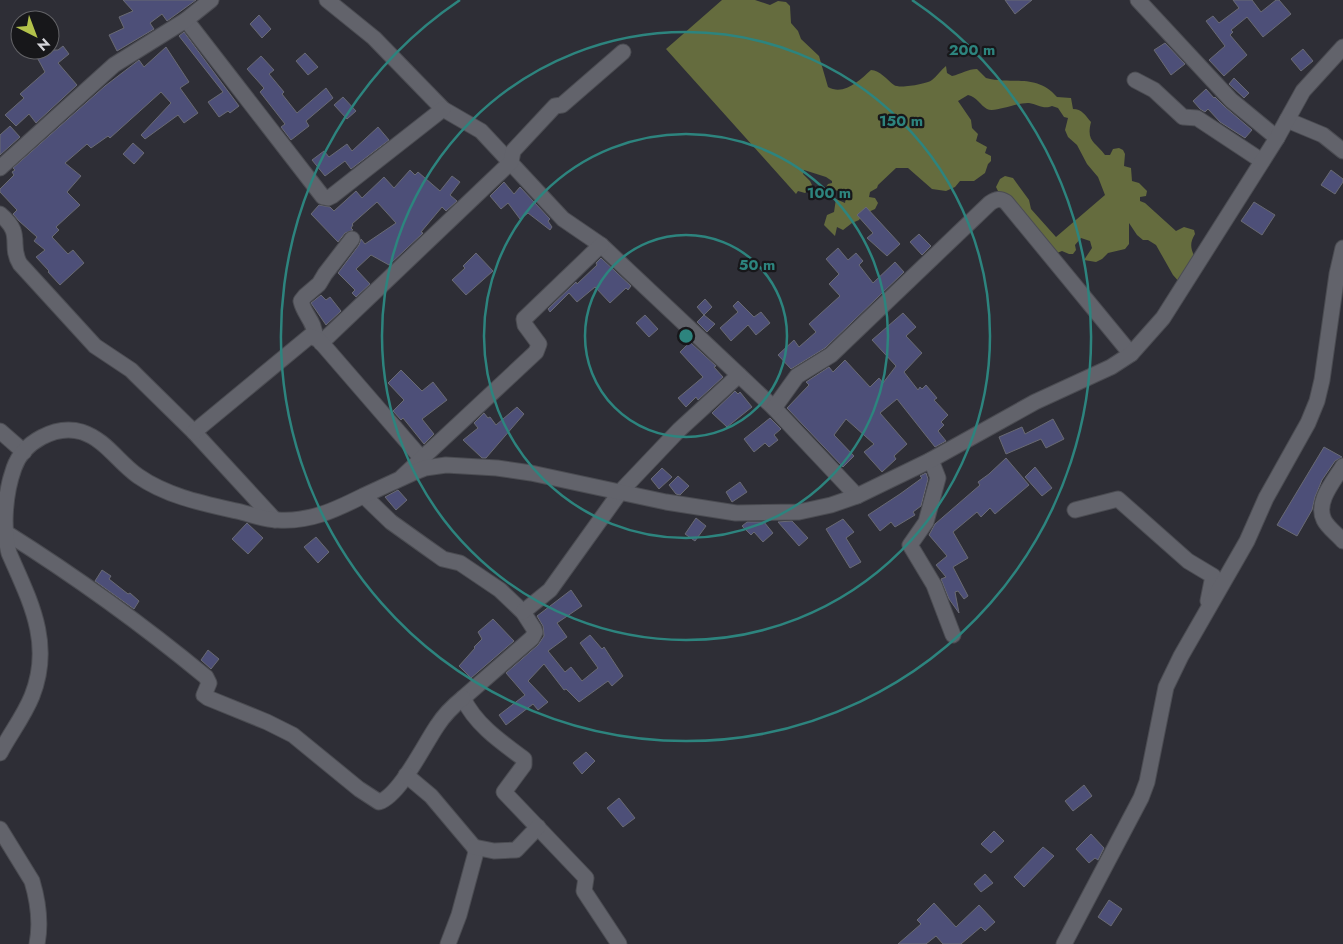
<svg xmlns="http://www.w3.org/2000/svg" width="1343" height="944" viewBox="0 0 1343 944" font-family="Jost,sans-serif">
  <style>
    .forest { fill: #656c3e }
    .building { fill: #4d4f78; stroke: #696a73 }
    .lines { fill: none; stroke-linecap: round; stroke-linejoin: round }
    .minor-casing { stroke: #4b4c52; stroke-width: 17 }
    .tertiary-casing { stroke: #4b4c52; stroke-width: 17 }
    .minor { stroke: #62636b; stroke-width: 15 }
    .tertiary { stroke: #62636b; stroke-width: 15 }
    .ring { fill: none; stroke: #2d847e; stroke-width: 2.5 }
    .centre { fill: #2d847e; stroke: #17171a; stroke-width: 2.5 }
    .ring-label { font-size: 15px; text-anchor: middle; font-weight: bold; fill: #2d847e; stroke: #17171a; stroke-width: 4.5; stroke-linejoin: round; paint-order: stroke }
  </style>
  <rect width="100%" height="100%" fill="#2e2e36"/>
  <path class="forest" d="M722,0H755L770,5L778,1L786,2L790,6L791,23L798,31L801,39L819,56L828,87C844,96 860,80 871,70C880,70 887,80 894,85C899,89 927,84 932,80C937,76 941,70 946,66L947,73L952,76C961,74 968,69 977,69L986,78C1013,85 1036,73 1057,97L1071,98L1073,109C1082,109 1085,115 1091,122C1086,142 1095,141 1105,155H1110L1113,149L1119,148L1123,150L1125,154L1124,166L1131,168L1132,181L1139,183L1147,191L1146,196L1140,197V201L1145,203L1176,231L1184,227L1194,230L1195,234C1189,244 1191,249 1195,258L1181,284L1173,275L1156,245L1148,240H1143L1137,235L1129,223V244L1125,249L1108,253L1102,259L1096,262L1084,260L1092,248L1090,241L1081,238L1075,245L1076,250L1073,254H1069L1062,251L1057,253L999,193L996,187L1000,179L1005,176L1013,178L1029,200L1031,209L1056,237L1105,195L1098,177L1087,164L1077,145L1068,137L1065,130L1068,118L1064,117L1058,108L1052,106C1044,110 1037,104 1029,103C1018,102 995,113 987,109C980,105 977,97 968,95L958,101L971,120L972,128L978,134L976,141L987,147L985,153L991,156V161L988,164L985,173L974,181H960L955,187L946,191L932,189L908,168H896L878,185L877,188L870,192L869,197L875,198L878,203L875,209L862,215L859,220L852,223L843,230L837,227L835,236L824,225L827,215L834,212L836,199L845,203L846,197L841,192L826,187L828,184L832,183V181L826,177L804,170L803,174L810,181L813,187L805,193L798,191L796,194L666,49Z"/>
  <g class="building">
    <polygon points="123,0 196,0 167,21 162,14 150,23 154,29 117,51 109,35 124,28 119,17 133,11"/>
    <polygon points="1005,0 1032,0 1015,14"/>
    <polygon points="1233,0 1252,0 1261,12 1276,0 1279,0 1291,14 1263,37 1247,17 1231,30 1233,32 1230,35 1247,55 1224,76 1209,60 1225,46 1206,21 1213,16 1219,23 1239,8"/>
    <polygon points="259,15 271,29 262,38 250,24"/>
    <polygon points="184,32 239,106 230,113 228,111 219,117 208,102 223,92 179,36"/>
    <polygon points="1165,43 1185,64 1171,75 1154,50"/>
    <polygon points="63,46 69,54 58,63 77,85 36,123 29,114 16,126 5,115 24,98 20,94 45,72 33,50 58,50"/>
    <polygon points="166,47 189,82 180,88 198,113 184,123 178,115 145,139 141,135 171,103 161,92 110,138 108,136 91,148 87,144 65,163 81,176 67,192 80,205 56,227 59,230 52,237 68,254 73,250 84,263 60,285 48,272 49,271 36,257 45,250 34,241 37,237 19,221 13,214 17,210 0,192 0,189 14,175 12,172 15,170 13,168 105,86 139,60 144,67"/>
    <polygon points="1303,49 1313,61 1301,71 1291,59"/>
    <polygon points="305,53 318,67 308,75 296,61"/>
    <polygon points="261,56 274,70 269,74 284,92 282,94 297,113 326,88 333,98 306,121 309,126 291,140 281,127 285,124 260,92 264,88 247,69"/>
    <polygon points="1234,78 1249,93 1244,98 1229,84"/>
    <polygon points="1206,89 1214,98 1215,97 1225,107 1252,130 1245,138 1220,122 1208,109 1205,112 1200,109 1193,101"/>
    <polygon points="343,97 356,111 347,119 334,105"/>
    <polygon points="10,126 20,137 0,155 0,135"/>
    <polygon points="378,127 389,140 351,169 345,161 325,176 312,160 324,151 329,157 347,144 352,151"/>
    <polygon points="133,143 144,153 134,164 123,154"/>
    <polygon points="410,170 415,175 418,172 440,191 452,176 460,182 450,195 457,201 446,211 442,207 421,232 423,233 389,265 371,255 356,269 370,284 356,297 352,293 355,290 338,273 359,245 361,239 365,244 396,223 377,202 352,224 353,225 351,228 353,230 345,233 338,242 311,214 319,205 330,207 334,211 356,191 362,198 384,177 394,188"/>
    <polygon points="1331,170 1343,179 1343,182 1335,194 1321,185"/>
    <polygon points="504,182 514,194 520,187 550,219 548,221 552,227 550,230 528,213 520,219 508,203 501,209 490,196"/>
    <polygon points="1254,202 1275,215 1262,235 1241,221"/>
    <polygon points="866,207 900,244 887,256 867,238 873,233 857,215"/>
    <polygon points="919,234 931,246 922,255 910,242"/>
    <polygon points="838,248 848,260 856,253 863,261 859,265 873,283 895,262 904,272 825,348 791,369 778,355 794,340 799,347 816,332 809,324 840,296 829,284 839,274 826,259"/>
    <polygon points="476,253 493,271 466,295 452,280 465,268 463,266"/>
    <polygon points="601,258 631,286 628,290 626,288 610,303 595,287 577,302 569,293 550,312 548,309 576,282 577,284 597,265 596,263"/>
    <polygon points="321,295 326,300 330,297 341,311 326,325 311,303"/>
    <polygon points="705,299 712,307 704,315 697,307"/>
    <polygon points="738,301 754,317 761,312 770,323 756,335 748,325 731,341 720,328 738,312 733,306"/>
    <polygon points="903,313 916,327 906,336 922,353 904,372 918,390 920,387 922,389 926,385 937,398 934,400 948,415 941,422 944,425 938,431 946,441 935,447 897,399 880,413 907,444 894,456 896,459 882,472 864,452 874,444 846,419 834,435 854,456 843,467 787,408 809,385 806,382 829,367 833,372 845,360 870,387 879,378 883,383 896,366 872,340"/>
    <polygon points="645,315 658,329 649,337 636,323"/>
    <polygon points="704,315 715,324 707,332 697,322"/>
    <polygon points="690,342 716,366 714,367 723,377 698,400 696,397 686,407 678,398 703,377 680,352"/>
    <polygon points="401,370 422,391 433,382 447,400 422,419 434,434 424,444 403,418 401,420 393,411 404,400 388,383"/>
    <polygon points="735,391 738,394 740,392 752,407 727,427 712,413"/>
    <polygon points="517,407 524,414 486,458 482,458 463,440 478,428 474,423 484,413 488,418 490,417 496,425"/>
    <polygon points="770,418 781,429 774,435 778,440 769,447 765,443 754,452 744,439"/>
    <polygon points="1053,419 1064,439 1046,448 1041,439 1006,454 999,437 1022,427 1025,434"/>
    <polygon points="1324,447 1342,457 1335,461 1322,480 1315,497 1312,510 1297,536 1277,525"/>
    <polygon points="1006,458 1029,485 995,514 990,508 981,517 977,512 953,532 968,558 953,567 968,596 964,599 958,591 955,592 959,613 949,599 941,579 946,577 936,565 947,556 929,535 935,524 980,485 978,482 989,474"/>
    <polygon points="1035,467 1052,488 1042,496 1025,477"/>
    <polygon points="662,468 672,477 659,489 651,479"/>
    <polygon points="926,473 928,479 921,506 913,512 915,515 895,527 891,522 880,531 868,515 900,494 922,478 920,476"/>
    <polygon points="678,476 689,486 680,495 676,494 669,485"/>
    <polygon points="740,482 747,492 732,502 726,492"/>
    <polygon points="398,490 407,500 396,510 385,497"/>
    <polygon points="696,518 706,526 695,541 685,534"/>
    <polygon points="843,519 854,532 846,538 861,562 850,568 826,529"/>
    <polygon points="792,521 808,538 799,546 778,522"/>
    <polygon points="747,522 764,522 773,533 763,542 754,532 751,535 742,526"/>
    <polygon points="247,523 263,538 248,554 232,539"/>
    <polygon points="316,537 329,552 318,563 304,547"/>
    <polygon points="102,570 111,576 109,579 128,594 130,593 139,601 134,609 95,581"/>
    <polygon points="571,590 582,606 557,623 567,637 548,651 565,672 571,667 582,681 598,668 580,643 590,635 602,649 604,647 623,676 612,686 608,681 579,702 566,689 564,690 544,664 528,681 548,702 538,710 533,704 506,725 499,715 525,695 506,673 538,645 544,636 543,626 537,616"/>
    <polygon points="493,619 514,641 471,678 459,666 475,648 474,647 482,639 478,632"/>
    <polygon points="208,650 219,659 211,669 201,660"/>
    <polygon points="586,752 595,761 582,774 573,763"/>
    <polygon points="1084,785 1092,796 1073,811 1065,801"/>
    <polygon points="619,798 635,818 623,827 607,808"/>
    <polygon points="994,831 1004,841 991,853 981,844"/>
    <polygon points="1091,834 1104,848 1098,860 1095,858 1089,863 1076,849"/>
    <polygon points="1043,847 1054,856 1024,887 1014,877"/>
    <polygon points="985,874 993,883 981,892 974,884"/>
    <polygon points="1109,900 1122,909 1111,926 1098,917"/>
    <polygon points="934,903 956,927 979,905 995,922 985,931 981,927 961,944 943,944 936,936 926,944 898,944 921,924 917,920"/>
  </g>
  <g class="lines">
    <g class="minor-casing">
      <g id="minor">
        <polyline points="327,0 374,38 443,109 481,131 563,219 601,245 739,375 774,408 857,496"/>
        <polyline points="1138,0 1231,100 1277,138"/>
        <polyline points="186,20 323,197 328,198 332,196 443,109"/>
        <polyline points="1135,80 1154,90 1183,117 1197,118 1262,161"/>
        <polyline points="1287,120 1323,135 1343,151"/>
        <polyline points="0,168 114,65 186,20 211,0"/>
        <path d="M0,214C25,235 8,244 20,264L95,346L131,370L137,376L194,432L275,520"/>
        <path d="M315,337C315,321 304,315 301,301L305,296L319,284L325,274L352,239"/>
        <polyline points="321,343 511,162 513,151 555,106 562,105 623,52"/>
        <path d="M774,408L797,376L831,355L990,203C996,199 1000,198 1006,202L1131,354"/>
        <polyline points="0,431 24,452"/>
        <polyline points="194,432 310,336 319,340 422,459"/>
        <polyline points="931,460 938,478 926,522 910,545 934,585 953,635"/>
        <path d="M1343,466C1334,481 1315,502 1324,520C1328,528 1337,534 1343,541"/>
        <polyline points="402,477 536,352 539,344 525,325 524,319 601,245"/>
        <path d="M364,496L391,522L426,547L443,559L460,563L500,590L523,612L534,629L535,632L532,638L463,698C475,724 501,742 524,759V765L504,792L586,878L584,891L619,944"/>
        <polyline points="1075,510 1118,499 1188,561 1213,576 1208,601"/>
        <path d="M5,532C75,576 143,625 206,677L209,683L204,695L208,698L267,722L293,735L359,789L379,802C400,795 424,745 437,726C444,715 453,706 463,698"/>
        <polyline points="523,612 550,590 621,491 679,430 739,375"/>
        <polyline points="406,775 431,796 474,847 476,852 459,915 448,944"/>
        <polyline points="474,847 494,851 516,850 538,827"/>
        <polyline points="1064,944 1141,798 1147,782 1166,687 1181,656 1247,541 1266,498 1308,423 1317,401 1322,380 1337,274 1343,248"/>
      </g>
    </g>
    <g class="tertiary-casing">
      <g id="tertiary">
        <path d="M0,753C10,734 24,716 32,696C53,643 30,601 9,553C2,527 5,493 14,468C23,442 56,424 82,432C106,440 118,462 138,476C168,497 206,504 241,512C253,515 265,520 278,520C310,522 335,510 363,496C380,488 398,480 415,472L425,468L446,465L497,468L531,473L666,502L736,513L799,512L831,505L857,496L929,461L1035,402L1111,367L1131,354L1163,318L1277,138L1303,91L1343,47"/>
        <path d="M0,829L32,881C38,901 41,923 37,944"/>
      </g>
    </g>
    <use href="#minor" class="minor"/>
    <use href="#tertiary" class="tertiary"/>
  </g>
  <g class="ring">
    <circle cx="686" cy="336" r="101"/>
    <circle cx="686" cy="336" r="202"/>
    <circle cx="686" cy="336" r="304"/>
    <path d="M912 0A405 405 0 1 1 460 0"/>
  </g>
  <circle cx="686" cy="336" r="8" class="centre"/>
  <g class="ring-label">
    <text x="972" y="55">200 m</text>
    <text x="901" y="126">150 m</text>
    <text x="829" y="198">100 m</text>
    <text x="757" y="270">50 m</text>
  </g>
  <g transform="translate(35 35) rotate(138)"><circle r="24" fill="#17171a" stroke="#636367"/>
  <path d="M0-4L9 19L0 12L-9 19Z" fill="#b3c24b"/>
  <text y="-8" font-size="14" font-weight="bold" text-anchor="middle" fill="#d5d5da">N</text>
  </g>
</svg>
